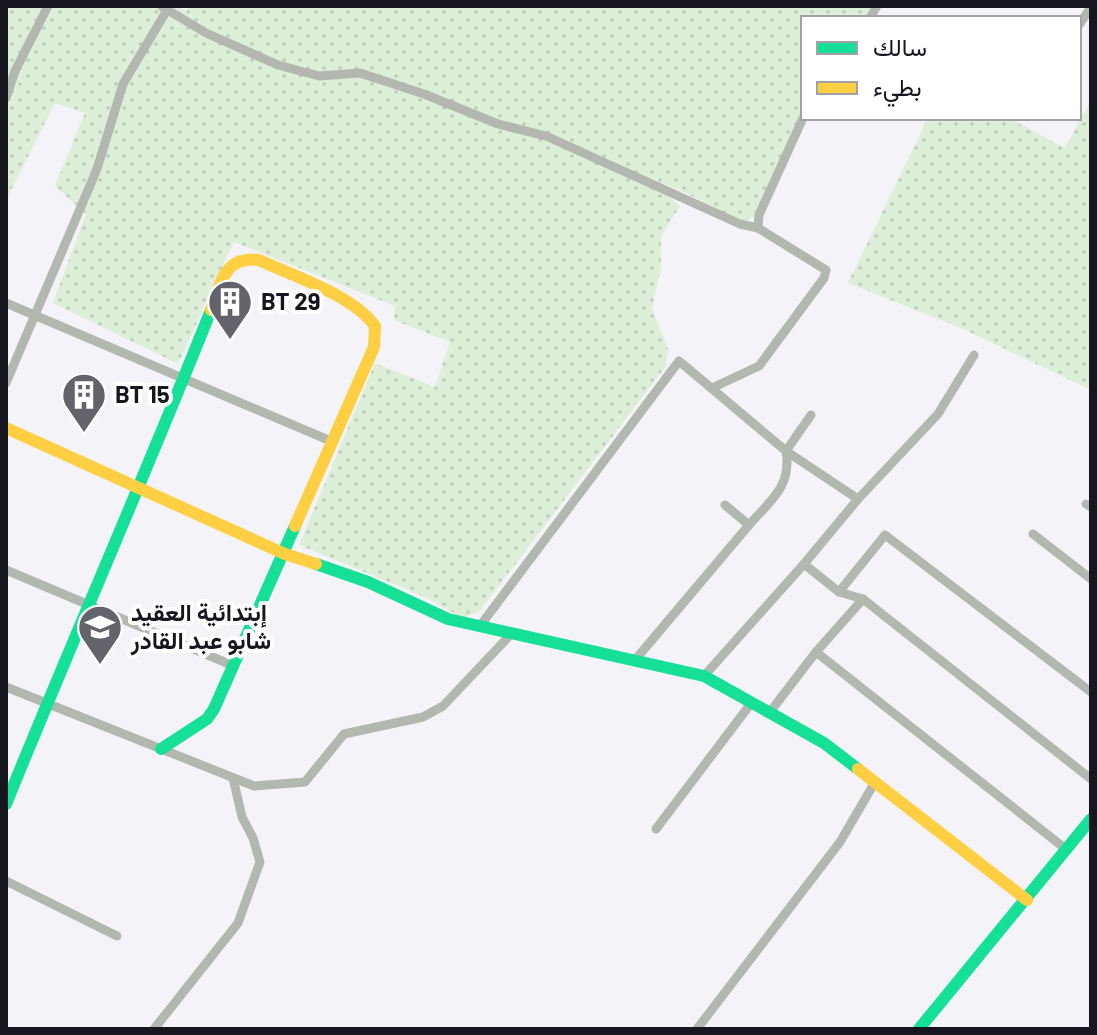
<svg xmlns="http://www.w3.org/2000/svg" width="1097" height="1035" viewBox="0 0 1097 1035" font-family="Barlow,Vazirmatn,sans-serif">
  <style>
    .grass { fill: url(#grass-dots) }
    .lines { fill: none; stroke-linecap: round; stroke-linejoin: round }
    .street { stroke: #b2b8b0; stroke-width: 9 }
    .fast { stroke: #16e098; stroke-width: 12 }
    .slow { stroke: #ffcf43; stroke-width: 12 }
    .labels { text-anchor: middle; stroke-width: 8; stroke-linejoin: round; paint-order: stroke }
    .poi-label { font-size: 24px; font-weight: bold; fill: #16161f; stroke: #fff; text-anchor: start }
  </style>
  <defs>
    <pattern id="grass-dots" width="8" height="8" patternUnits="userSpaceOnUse" patternTransform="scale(2)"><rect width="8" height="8" fill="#deefd9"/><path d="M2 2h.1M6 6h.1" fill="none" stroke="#beccba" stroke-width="1.8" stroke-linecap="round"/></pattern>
  </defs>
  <rect width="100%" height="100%" fill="#f3f3f8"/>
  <g class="grass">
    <polygon points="6,6 173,6 187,11 189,6 877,6 864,18 803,18 803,117 755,216 742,222 684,192 649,178 680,206 661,236 661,267 652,308 668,349 666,366 479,612 462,618 427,598 299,545 375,363 435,387 450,342 394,320 395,306 234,242 178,364 53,303 86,214 55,186 85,113 55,103 6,200"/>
    <polygon points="1091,100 1091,390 961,328 848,283 928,118 1009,118 1065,148"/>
  </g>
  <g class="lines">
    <g class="street">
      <polyline points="161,6 206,33 278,65 319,76 360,73 424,94 498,124 546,136 740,224 758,228 759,215 803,118"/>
      <polyline points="870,18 877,6"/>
      <polyline points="1079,25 1091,7"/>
      <polyline points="6,98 15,71 48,6"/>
      <polyline points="6,303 333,442"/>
      <polyline points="6,383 97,169 123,84 167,10"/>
      <polyline points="712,388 759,366 824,278 826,270 758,228"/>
      <polyline points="1086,504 1091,507"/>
      <path d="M749,525C771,500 792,486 786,451L811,415"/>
      <polyline points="1033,534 1091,579"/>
      <polyline points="804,564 858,499"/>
      <polyline points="6,570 234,666"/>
      <polyline points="839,592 885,535 1091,692"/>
      <polyline points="863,599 816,652 1067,850"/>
      <polyline points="480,626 679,361 786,451 858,499 938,414 974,355"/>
      <polyline points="635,660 749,525 725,505"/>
      <polyline points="704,676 804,564 839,592 863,599 1091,779"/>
      <polyline points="6,687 254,786 305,782 344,734 423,717 443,706 512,633"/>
      <polyline points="770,712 816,652"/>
      <polyline points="656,829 752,702"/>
      <polyline points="6,881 117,936"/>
      <polyline points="154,1029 238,923 260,862 253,838 242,817 233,778"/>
      <polyline points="697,1029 840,842 875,782"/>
    </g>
    <g class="fast">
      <polyline points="316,564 368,582 448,619 704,676 824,743 858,769"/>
      <polyline points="161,749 207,719 214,709 295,526"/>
      <path d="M6,804C73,639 145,476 211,310"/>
      <polyline points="919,1029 1091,819"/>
    </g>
    <g class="slow">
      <path d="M211,310C221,284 224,255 259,260C293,276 353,295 375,326L374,347L295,526"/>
      <polyline points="6,428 285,554 316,564"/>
      <polyline points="858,769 1027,900"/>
    </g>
  </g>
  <defs>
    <g id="building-pin" transform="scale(2.3)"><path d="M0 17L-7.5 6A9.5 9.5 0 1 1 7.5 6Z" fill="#63636b" stroke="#fff"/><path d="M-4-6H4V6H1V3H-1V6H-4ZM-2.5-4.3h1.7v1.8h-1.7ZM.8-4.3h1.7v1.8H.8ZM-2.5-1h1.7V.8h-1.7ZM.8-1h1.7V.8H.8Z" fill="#fff"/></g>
    <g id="school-pin" transform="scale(2.3)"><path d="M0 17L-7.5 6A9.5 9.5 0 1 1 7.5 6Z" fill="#63636b" stroke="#fff"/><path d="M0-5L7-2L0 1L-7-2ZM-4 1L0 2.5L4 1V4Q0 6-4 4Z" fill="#fff"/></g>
  </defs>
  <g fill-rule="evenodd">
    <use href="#building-pin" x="230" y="302"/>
    <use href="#building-pin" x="84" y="395"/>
    <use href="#school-pin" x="100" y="627"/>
  </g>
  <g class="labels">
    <g class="poi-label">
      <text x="261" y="310">BT 29</text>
      <text x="115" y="403">BT 15</text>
      <text x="131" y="621">إبتدائية العقيد<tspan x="131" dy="28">شابو عبد القادر</tspan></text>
    </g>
  </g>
  <rect width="1097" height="1035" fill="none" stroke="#16161f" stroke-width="16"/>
  <rect x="801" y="16" width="280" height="104" fill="#ffffff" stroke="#a2a2a5" stroke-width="2"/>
  <rect x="817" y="42" width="40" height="12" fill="#16e098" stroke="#a2a2a5" stroke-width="2"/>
  <text x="873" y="56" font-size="24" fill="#16161f">سالك</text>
  <rect x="817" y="82" width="40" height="12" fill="#ffcf43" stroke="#a2a2a5" stroke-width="2"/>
  <text x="873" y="96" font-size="24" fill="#16161f">بطيء</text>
</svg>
